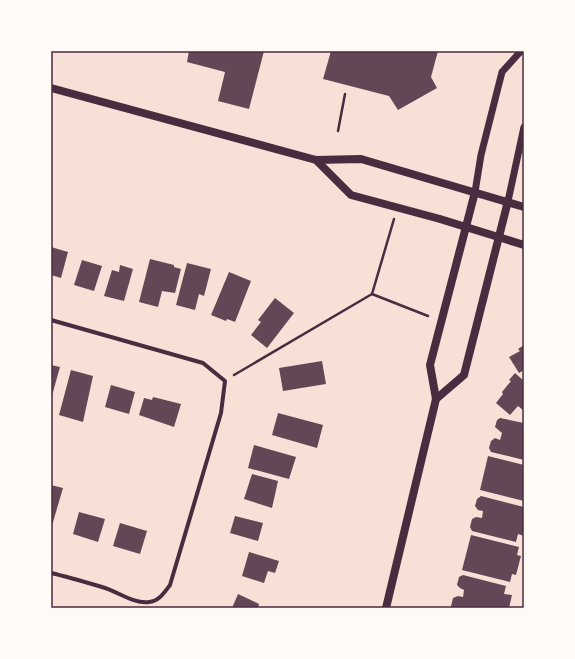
<svg xmlns="http://www.w3.org/2000/svg" width="575" height="659" viewBox="0 0 575 659" font-family="Barlow,sans-serif">
  <style>
    .building { fill: #644757 }
    .lines { fill: none; stroke-linecap: round; stroke-linejoin: round }
    .path { stroke: #4a2c40; stroke-width: 2.5 }
    .minor { stroke: #4a2c40; stroke-width: 4 }
    .tertiary { stroke: #4a2c40; stroke-width: 7 }
    .secondary { stroke: #4a2c40; stroke-width: 8 }
    .neatline { fill: none; stroke: #4a2c40; stroke-width: 1.5 }
  </style>
  <rect width="100%" height="100%" fill="#f7e1d7"/>
  <g class="building">
    <polygon points="189,51 264,51 249,109 218,101 225,72 187,62"/>
    <polygon points="331,51 438,51 431,77 437,88 398,110 389,96 323,79"/>
    <polygon points="51,247 68,252 61,278 51,275"/>
    <polygon points="150,259 174,265 174,267 181,269 175,293 162,291 158,307 139,302"/>
    <polygon points="82,260 102,266 94,291 74,285"/>
    <polygon points="187,263 211,269 204,296 199,294 195,310 176,305"/>
    <polygon points="120,265 133,269 124,301 104,296 112,270 119,272"/>
    <polygon points="229,272 251,281 235,322 227,319 226,321 211,315"/>
    <polygon points="275,298 294,313 267,348 251,335 261,322 258,320"/>
    <polygon points="524,345 524,370 519,373 509,357 520,351 518,349"/>
    <polygon points="322,361 326,384 283,391 279,368"/>
    <polygon points="51,365 60,367 51,399"/>
    <polygon points="71,370 93,376 83,422 59,415"/>
    <polygon points="515,373 524,381 524,411 518,406 510,415 496,403 503,394 502,392 511,381 509,380"/>
    <polygon points="111,385 135,392 129,414 105,407"/>
    <polygon points="153,397 181,404 174,427 139,415 144,398 152,400"/>
    <polygon points="278,413 323,425 317,448 272,435"/>
    <polygon points="500,418 524,423 524,460 491,452 489,448 491,441 495,438 500,440 502,433 495,427 497,420"/>
    <polygon points="254,445 296,457 289,479 248,468"/>
    <polygon points="488,456 524,465 524,501 480,490"/>
    <polygon points="252,474 278,481 272,508 244,499"/>
    <polygon points="51,485 63,488 51,529"/>
    <polygon points="481,496 524,507 524,536 518,534 516,542 472,531 470,527 472,519 476,517 482,518 483,511 478,510 475,506 477,499"/>
    <polygon points="79,512 105,519 98,542 73,534"/>
    <polygon points="235,516 263,523 258,541 230,533"/>
    <polygon points="120,523 147,531 140,554 113,546"/>
    <polygon points="471,535 519,547 517,555 521,556 516,575 512,574 510,582 462,570"/>
    <polygon points="249,552 279,561 275,573 268,571 264,583 242,576"/>
    <polygon points="463,575 506,586 504,594 512,595 509,608 453,608 451,606 453,598 458,596 463,597 464,590 460,588 457,585 459,577"/>
    <polygon points="238,594 259,604 258,608 232,608"/>
  </g>
  <g class="lines">
    <g class="path">
      <polyline points="338,131 345,94"/>
      <polyline points="372,294 394,219"/>
      <polyline points="234,375 372,294 428,316"/>
    </g>
    <path class="minor" d="M51,320L203,363L225,381L221,413L170,585C164,593 159,601 149,602C133,604 117,591 102,587C85,582 68,577 51,573"/>
    <g class="tertiary">
      <polyline points="475,192 481,155 502,72 521,51"/>
      <polyline points="508,201 524,127"/>
    </g>
    <g class="secondary">
      <polyline points="51,88 316,160 361,159 524,207"/>
      <polyline points="316,160 351,195 440,219 524,245"/>
      <polyline points="436,399 464,375 508,201"/>
      <polyline points="386,608 436,399 430,365 475,192"/>
    </g>
  </g>
  <rect width="575" height="659" fill="none" stroke="#fffaf5" stroke-width="104"/>
  <rect x="52" y="52" width="471" height="555" class="neatline"/>
</svg>
